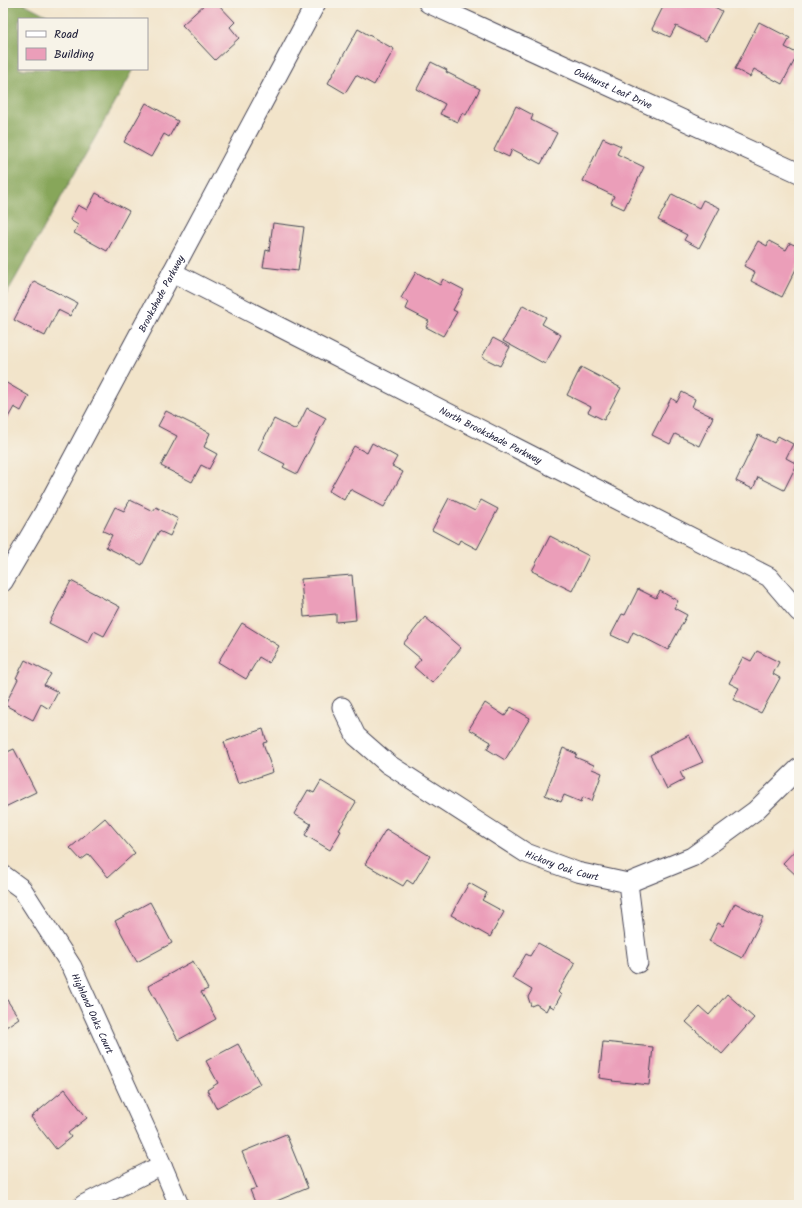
<svg xmlns="http://www.w3.org/2000/svg" width="802" height="1208" viewBox="0 0 802 1208" font-family="Kalam,sans-serif">
  <style>
    .forest { fill: #87a65a; stroke: #54644a }
    .building { fill: #eb9eb9 }
    .lines { fill: none; stroke-linecap: round; stroke-linejoin: round }
    .minor-casing { stroke: #413f50; stroke-width: 21 }
    .minor { stroke: #fff; stroke-width: 19 }
    .labels { text-anchor: middle; stroke-width: 4; stroke-linejoin: round; paint-order: stroke }
    .street-label { font-size: 10px; fill: #22223b; stroke: #f7f3e8 }
  </style>
  <rect width="100%" height="100%" fill="#f7f3e8"/>
  <filter id="ink" filterUnits="userSpaceOnUse"><feTurbulence type="fractalNoise" baseFrequency=".025" numOctaves="2"/><feDisplacementMap in="SourceGraphic" scale="8" xChannelSelector="R" yChannelSelector="G"/><feConvolveMatrix kernelMatrix="1 2 1 2 8 2 1 2 1" color-interpolation-filters="sRGB"/></filter>
  <filter id="wash" filterUnits="userSpaceOnUse"><feTurbulence type="fractalNoise" baseFrequency=".012" numOctaves="4" result="noise"/><feDisplacementMap in="SourceGraphic" scale="16" xChannelSelector="R" yChannelSelector="G"/><feGaussianBlur stdDeviation="0.9" result="paint"/><feColorMatrix in="noise" values="0 0 0 0 0 0 0 0 0 0 0 0 0 0 0 0 0 1.4 0 .05"/><feComposite in="paint" operator="in"/></filter>
  <g filter="url(#wash)">
    <rect width="100%" height="100%" fill="#f2e4ca"/>
    <polygon class="forest" points="3,3 23,3 54,19 19,19 19,69 134,69 3,300"/>
    <g id="blocks">
      <g class="building">
        <polygon points="206,3 217,3 235,22 230,27 239,38 215,60 182,25"/>
        <polygon points="665,3 707,3 722,11 706,41 676,26 670,37 652,29"/>
        <polygon points="759,22 790,38 785,47 798,54 782,84 754,69 750,77 735,69"/>
        <polygon points="358,29 394,49 374,85 356,75 345,93 328,83"/>
        <polygon points="431,62 447,70 446,72 480,89 466,115 462,113 458,122 440,114 445,104 417,89"/>
        <polygon points="146,103 178,121 169,137 164,134 151,157 124,142"/>
        <polygon points="516,106 533,115 531,120 557,133 541,164 512,149 509,157 494,150"/>
        <polygon points="603,138 621,146 617,154 644,167 624,209 611,203 614,196 583,181"/>
        <polygon points="96,193 129,211 107,251 74,233 78,225 70,220 78,205 87,210"/>
        <polygon points="672,194 699,208 703,200 720,208 699,248 684,240 687,235 658,220"/>
        <polygon points="273,223 304,227 298,271 263,267 266,250 269,251"/>
        <polygon points="758,241 767,246 769,241 786,250 790,243 799,247 799,263 782,297 751,281 755,272 744,266"/>
        <polygon points="416,272 440,285 443,279 464,290 453,310 457,312 443,336 426,327 429,321 406,309 409,302 401,298"/>
        <polygon points="34,281 77,303 70,316 58,310 45,336 14,320"/>
        <polygon points="523,305 546,317 542,324 561,335 545,364 503,341"/>
        <polygon points="493,338 510,347 500,366 482,357"/>
        <polygon points="581,367 621,388 604,420 588,412 591,407 567,395"/>
        <polygon points="3,381 29,396 21,411 14,407 3,426"/>
        <polygon points="682,392 695,399 692,407 713,417 699,446 675,434 670,444 652,435 671,398 677,402"/>
        <polygon points="307,408 326,418 297,474 283,467 285,464 258,450 274,419 296,430"/>
        <polygon points="166,411 210,433 204,447 217,454 209,469 201,465 192,482 161,466 177,436 158,426"/>
        <polygon points="758,435 774,443 778,436 793,444 786,458 797,464 784,490 758,477 753,489 736,481"/>
        <polygon points="372,443 397,457 392,466 403,472 384,507 350,489 344,500 329,491 354,446 367,453"/>
        <polygon points="449,498 475,511 481,500 498,509 477,549 460,540 458,544 432,530"/>
        <polygon points="130,500 153,511 156,507 178,519 170,536 159,531 142,565 106,547 112,535 103,531 115,507 124,511"/>
        <polygon points="550,536 589,556 572,591 532,571"/>
        <polygon points="352,575 356,620 336,622 336,614 304,617 301,579"/>
        <polygon points="71,581 120,607 104,636 94,631 88,643 49,623"/>
        <polygon points="638,589 656,598 660,591 678,601 674,608 687,615 668,650 633,632 628,643 611,635 622,614 625,615"/>
        <polygon points="425,617 461,648 432,683 414,667 421,659 403,644"/>
        <polygon points="242,623 279,646 269,663 259,657 246,679 218,662"/>
        <polygon points="757,651 779,662 773,674 780,678 761,713 733,699 739,688 729,683 743,657 751,661"/>
        <polygon points="25,660 51,674 44,685 58,692 49,709 41,704 33,720 5,705 18,679 16,678"/>
        <polygon points="485,703 505,716 511,707 530,718 505,760 487,749 491,742 469,729"/>
        <polygon points="263,729 267,742 263,743 273,772 238,784 224,742"/>
        <polygon points="689,735 703,762 680,772 684,780 667,789 650,755"/>
        <polygon points="563,748 577,754 575,757 594,765 592,769 602,773 592,801 583,797 581,802 564,795 561,802 545,795"/>
        <polygon points="14,749 36,792 3,808 3,754"/>
        <polygon points="321,781 356,802 339,830 341,831 330,850 305,835 311,824 294,814 308,790 314,793"/>
        <polygon points="105,818 135,853 108,877 89,854 81,860 70,848"/>
        <polygon points="386,829 430,856 413,884 407,880 403,886 365,864"/>
        <polygon points="799,846 799,878 783,863"/>
        <polygon points="469,883 487,893 482,900 504,912 490,937 451,915"/>
        <polygon points="150,902 172,943 137,962 115,921"/>
        <polygon points="735,903 763,917 742,958 709,941 718,923 723,926"/>
        <polygon points="538,943 575,963 558,992 561,995 554,1008 549,1005 546,1011 536,1004 531,1006 528,997 532,990 512,978 526,954 530,956"/>
        <polygon points="193,961 208,989 201,992 216,1019 178,1040 148,986"/>
        <polygon points="3,994 19,1018 3,1029"/>
        <polygon points="727,994 754,1018 722,1054 686,1022 700,1007 709,1015"/>
        <polygon points="603,1042 653,1047 649,1085 612,1081 613,1080 599,1078"/>
        <polygon points="238,1044 260,1084 216,1108 207,1090 218,1083 206,1061"/>
        <polygon points="65,1089 87,1118 68,1133 71,1137 56,1149 31,1117"/>
        <polygon points="286,1134 308,1188 267,1205 256,1205 250,1190 257,1188 242,1152"/>
      </g>
    </g>
  </g>
  <g filter="url(#ink)">
    <use href="#blocks" fill-opacity="0" stroke="#413f50" stroke-width="1"/>
    <g class="lines">
      <g class="minor-casing">
        <g id="minor">
          <path id="s1" d="M428,3L799,173"/>
          <path id="s2" d="M172,272L769,577L799,612"/>
          <path id="s3" d="M3,582L44,512L316,3"/>
          <path id="s4" d="M342,707L356,736L388,764L526,853L577,872L628,883L692,857L755,811L799,768"/>
          <path id="s5" d="M3,875L22,889L72,967L162,1165L179,1205"/>
          <polyline points="628,883 638,963"/>
          <polyline points="83,1205 162,1165"/>
        </g>
      </g>
      <use href="#minor" class="minor"/>
    </g>
  </g>
  <g class="labels">
    <g class="street-label">
      <text dy="4" stroke="none"><textPath href="#s1" startOffset="204">Oakhurst Leaf Drive</textPath></text>
      <text dy="4" stroke="none"><textPath href="#s3" startOffset="329">Brookshade Parkway</textPath></text>
      <text dy="4" stroke="none"><textPath href="#s2" startOffset="358">North Brookshade Parkway</textPath></text>
      <text dy="4" stroke="none"><textPath href="#s4" startOffset="277">Hickory Oak Court</textPath></text>
      <text dy="4" stroke="none"><textPath href="#s5" startOffset="167">Highland Oaks Court</textPath></text>
    </g>
  </g>
  <rect width="802" height="1208" fill="none" stroke="#f7f3e8" stroke-width="16"/>
  <rect x="18" y="18" width="130" height="52" fill="#f7f3e8" stroke="#a29fa3"/>
  <rect x="26" y="31" width="20" height="6" fill="#ffffff" stroke="#a29fa3"/>
  <text x="54" y="38" font-size="12" fill="#22223b">Road</text>
  <rect x="26" y="48" width="20" height="12" fill="#eb9eb9" stroke="#a29fa3"/>
  <text x="54" y="58" font-size="12" fill="#22223b">Building</text>
</svg>
